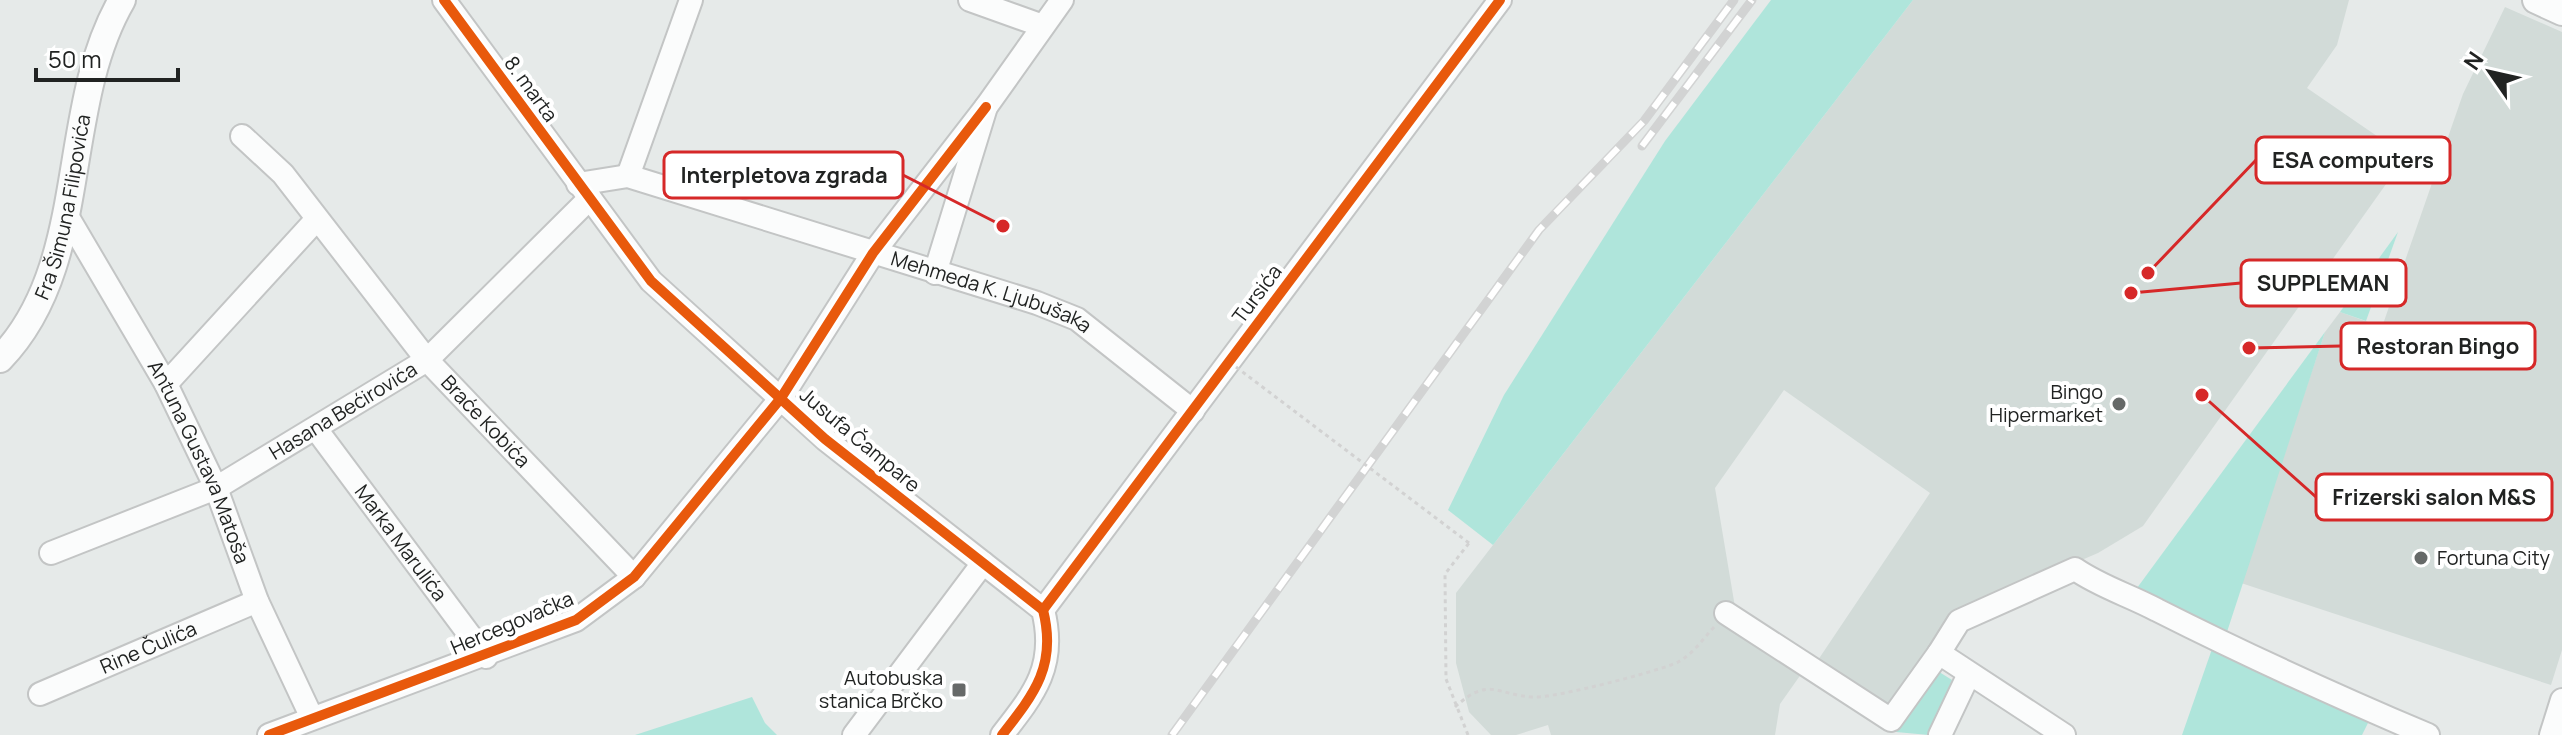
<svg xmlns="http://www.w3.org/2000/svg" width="2562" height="735" viewBox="0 0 2562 735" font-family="Manrope,sans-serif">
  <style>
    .built { fill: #d2dbd8 }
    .green { fill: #afe5db }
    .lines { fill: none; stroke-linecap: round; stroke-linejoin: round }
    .minor-casing { stroke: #c3c5c5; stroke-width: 26 }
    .major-casing { stroke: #c3c5c5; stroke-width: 30 }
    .path { stroke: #d2d2d2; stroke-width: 3; stroke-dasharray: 4 4; stroke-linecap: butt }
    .minor { stroke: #fbfcfc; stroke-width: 22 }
    .major { stroke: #fbfcfc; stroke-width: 26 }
    .rail-casing { stroke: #d2d3d3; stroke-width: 9 }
    .rail { stroke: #fff; stroke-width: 6; stroke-dasharray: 18; stroke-linecap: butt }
    .path-bridge { stroke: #d2d2d2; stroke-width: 3; stroke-dasharray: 4 4; stroke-linecap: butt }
    .cycleway-casing { stroke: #fff; stroke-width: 15 }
    .cycleway { stroke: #e8590c; stroke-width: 10 }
    .poi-dot { fill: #666968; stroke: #fff; stroke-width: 3 }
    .labels { text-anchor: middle; stroke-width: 8; stroke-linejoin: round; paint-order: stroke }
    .street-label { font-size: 20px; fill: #212322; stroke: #fff }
    .poi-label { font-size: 20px; fill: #212322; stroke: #fff; text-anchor: end }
    .leader { fill: none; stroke: #d62828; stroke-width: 3 }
    .callout-dot { fill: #d62828; stroke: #fff; stroke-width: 3 }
    .callout { fill: #fff; stroke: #d62828; stroke-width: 3 }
    .callout-label { font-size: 22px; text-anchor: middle; font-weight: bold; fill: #212322 }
  </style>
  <rect width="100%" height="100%" fill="#e6eae9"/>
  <g class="built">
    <polygon points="1913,0 2349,0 2337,45 2307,88 2406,156 2143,526 2098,553 1960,612 1891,711 1816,663 1930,493 1784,390 1715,488 1735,607 1804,670 1780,704 1775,735 1551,735 1548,725 1516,735 1491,735 1469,712 1456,663 1456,593"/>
    <polygon points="2505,7 2562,32 2562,650 2551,685 2241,583 2325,332 2340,312 2382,327 2463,94"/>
  </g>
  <g class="green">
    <polygon points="1771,0 1913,0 1493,545 1448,510 1504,395 1665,141"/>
    <polygon points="2398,232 2366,321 2340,312"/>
    <polygon points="2325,332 2226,635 2137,588"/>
    <polygon points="2212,649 2369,721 2362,735 2182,735"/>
    <polygon points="1936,670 1952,680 1929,735 1896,732"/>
    <polygon points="752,697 765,723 777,735 635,735"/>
  </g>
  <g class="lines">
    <g class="minor-casing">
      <g id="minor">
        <path d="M444,0L651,281L825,439L1043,610C1057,665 1035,693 1002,735"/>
        <polyline points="970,0 1043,26"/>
        <path id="s1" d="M242,136L283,174L427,360L634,577"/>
        <polyline points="628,176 691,0"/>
        <path id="s2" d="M578,184L628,176L1037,303L1077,319L1193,411"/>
        <path id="s3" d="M66,214L166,384L216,488L257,601L312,718"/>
        <polyline points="935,273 986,107 1062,0"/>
        <polyline points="166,384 316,220"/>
        <path id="s4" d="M316,429L486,657"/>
        <path id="s5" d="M51,553L216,488L427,360L590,198"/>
        <polyline points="1043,610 1500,0"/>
        <polyline points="1726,613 1891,720 1939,653"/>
        <path id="s6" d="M40,694L257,601"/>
        <polyline points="269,735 576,620 634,577 781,398 873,253 986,107"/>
        <polyline points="854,735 983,563"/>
        <polyline points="1940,735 1969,674"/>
        <path d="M2064,735L1939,653L1959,621L2075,569C2101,587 2129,595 2157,610C2246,655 2336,696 2428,735"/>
        <polyline points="2551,735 2562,700"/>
      </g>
    </g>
    <g class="major-casing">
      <g id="major">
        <polyline points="2536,0 2562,12"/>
        <path id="s7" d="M0,359C92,264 58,110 122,0"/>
      </g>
    </g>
    <g class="path">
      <path d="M1455,707C1490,675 1497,696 1535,697C1555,698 1660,671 1678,662C1693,654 1703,639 1714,627"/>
      <polyline points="1468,735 1446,679 1445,574 1469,543"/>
    </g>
    <use href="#minor" class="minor"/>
    <use href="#major" class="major"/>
    <g class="rail-casing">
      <g id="rail">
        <polyline points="1642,146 1752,0"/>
        <polyline points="1172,735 1539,230 1644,121 1734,0"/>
      </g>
    </g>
    <use href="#rail" class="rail"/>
    <polyline class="path-bridge" points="1236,367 1469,543"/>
    <g class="cycleway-casing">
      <g id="cycleway">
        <path d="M444,0L651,281L825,439L1043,610C1057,665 1035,693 1002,735"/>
        <polyline points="1043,610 1500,0"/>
        <polyline points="269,735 576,620 634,577 781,398 873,253 986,107"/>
      </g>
    </g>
    <use href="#cycleway" class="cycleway"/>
  </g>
  <g class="poi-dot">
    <circle cx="2119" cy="404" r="8"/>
    <circle cx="2421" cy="558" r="8"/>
    <rect x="951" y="682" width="16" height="16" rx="4"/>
  </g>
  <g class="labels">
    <g class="street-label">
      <text transform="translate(531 89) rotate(54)" y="7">8. marta</text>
      <text dy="7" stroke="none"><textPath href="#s7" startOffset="168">Fra Šimuna Filipovića</textPath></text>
      <text transform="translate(1257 294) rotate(-53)" y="7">Tursića</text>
      <text dy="7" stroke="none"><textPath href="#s2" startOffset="432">Mehmeda K. Ljubušaka</textPath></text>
      <text dy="7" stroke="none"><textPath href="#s5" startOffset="326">Hasana Bećirovića</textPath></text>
      <text dy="7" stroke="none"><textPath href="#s1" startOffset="376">Braće Kobića</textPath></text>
      <text transform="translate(860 440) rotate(40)" y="7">Jusufa Čampare</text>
      <text dy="7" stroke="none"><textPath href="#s3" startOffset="282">Antuna Gustava Matoša</textPath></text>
      <text dy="7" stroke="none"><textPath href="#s4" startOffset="142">Marka Marulića</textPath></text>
      <text transform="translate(512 623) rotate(-23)" y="7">Hercegovačka</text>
      <text dy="7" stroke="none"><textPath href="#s6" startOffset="118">Rine Čulića</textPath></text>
    </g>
    <g class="poi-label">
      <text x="2103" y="399">Bingo<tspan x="2103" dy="23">Hipermarket</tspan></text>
      <text x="2437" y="565" text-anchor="start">Fortuna City</text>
      <text x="943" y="685">Autobuska<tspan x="943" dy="23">stanica Brčko</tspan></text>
    </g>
  </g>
  <path class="leader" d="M2148 273L2256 160M1003 226L903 175M2131 293L2241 283M2249 348L2341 346M2202 395L2316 497"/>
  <g class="callout-dot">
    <circle cx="2148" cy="273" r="8"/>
    <circle cx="1003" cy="226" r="8"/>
    <circle cx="2131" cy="293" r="8"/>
    <circle cx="2249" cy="348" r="8"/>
    <circle cx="2202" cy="395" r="8"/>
  </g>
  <g class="callout">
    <rect x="2256" y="137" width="194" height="46" rx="8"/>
    <rect x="664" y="152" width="239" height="46" rx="8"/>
    <rect x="2241" y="260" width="165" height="46" rx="8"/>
    <rect x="2341" y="323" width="194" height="46" rx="8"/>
    <rect x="2316" y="474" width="236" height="46" rx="8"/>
  </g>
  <g class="callout-label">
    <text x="2353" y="168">ESA computers</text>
    <text x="784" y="183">Interpletova zgrada</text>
    <text x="2323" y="291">SUPPLEMAN</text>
    <text x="2438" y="354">Restoran Bingo</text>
    <text x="2434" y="505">Frizerski salon M&amp;S</text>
  </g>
  <g transform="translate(2490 72) rotate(304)" stroke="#ffffff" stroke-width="6" paint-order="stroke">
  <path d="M0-6L14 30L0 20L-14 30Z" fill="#212322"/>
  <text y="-12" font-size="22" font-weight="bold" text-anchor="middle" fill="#212322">N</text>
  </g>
  <path d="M36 68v12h142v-12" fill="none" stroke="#212322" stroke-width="4"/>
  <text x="48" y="68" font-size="24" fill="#212322" stroke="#ffffff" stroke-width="6" paint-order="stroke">50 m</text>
</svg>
